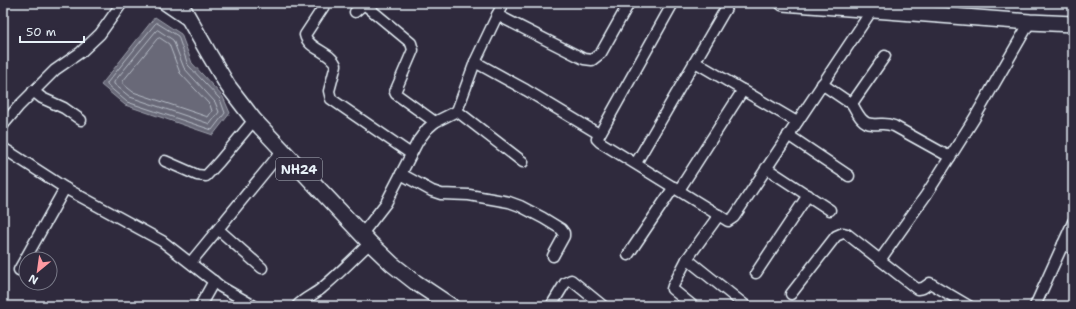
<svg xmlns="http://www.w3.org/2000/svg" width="1076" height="309" viewBox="0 0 1076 309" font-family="'Shantell Sans',sans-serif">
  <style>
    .water { fill: #696978; stroke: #9c9fab }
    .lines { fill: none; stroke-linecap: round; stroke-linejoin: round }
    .shore { stroke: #b5bbc5; stroke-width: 1 }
    .minor-casing { stroke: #e8f1f8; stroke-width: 13 }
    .highway-casing { stroke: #e8f1f8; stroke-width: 18 }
    .minor { stroke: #2f2a3d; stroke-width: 10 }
    .highway { stroke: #2f2a3d; stroke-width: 15 }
    .labels { text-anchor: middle; stroke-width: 3; stroke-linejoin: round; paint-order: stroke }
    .shield { fill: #2f2a3d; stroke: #b0b5c0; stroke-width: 1 }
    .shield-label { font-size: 13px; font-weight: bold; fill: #e8f1f8 }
  </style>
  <rect width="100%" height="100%" fill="#2f2a3d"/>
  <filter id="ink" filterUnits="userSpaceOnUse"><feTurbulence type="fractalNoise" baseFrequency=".025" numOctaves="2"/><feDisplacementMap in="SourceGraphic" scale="8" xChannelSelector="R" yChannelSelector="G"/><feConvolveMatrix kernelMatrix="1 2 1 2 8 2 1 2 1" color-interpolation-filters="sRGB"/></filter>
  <g filter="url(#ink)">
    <polygon class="water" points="155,17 181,34 192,63 223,97 230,113 213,135 125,105 101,85"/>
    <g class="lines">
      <g class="shore">
        <polygon points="157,23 178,36 188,65 220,99 225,113 212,130 127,102 107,85 107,83 155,24"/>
        <polygon points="158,30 173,40 184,68 215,102 219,112 210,124 130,97 114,84 114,82 156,31"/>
        <polygon points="160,38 169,44 180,73 210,105 212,111 208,117 133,92 123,84 123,81 157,39"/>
      </g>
      <g class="minor-casing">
        <g id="minor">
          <polyline points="162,3 187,20"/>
          <path d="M326,3L305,35C308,49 330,51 336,65L329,91L331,99L411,154"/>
          <polyline points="673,3 597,139 600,142 728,221 734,217 872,10"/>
          <polyline points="364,4 411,43 413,50 395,92 396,94 435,122"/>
          <polyline points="355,12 365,3"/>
          <polyline points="497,15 584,59 592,60 601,53 629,3"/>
          <polyline points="475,62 526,90 599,134"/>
          <polyline points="695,62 797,122"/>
          <polyline points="822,84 847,101 853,102 885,56"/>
          <polyline points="33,91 42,98 64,108 81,120"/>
          <path d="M851,102C856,110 861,124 872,124C882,125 883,122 894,126L950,157"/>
          <polyline points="457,111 523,162"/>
          <polyline points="3,125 18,107 55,70 81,52 100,34 122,3"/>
          <polyline points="788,135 849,176"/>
          <polyline points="3,148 65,188 162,241 221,287 254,306"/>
          <polyline points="165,161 197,175 206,176 219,162 254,120"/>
          <polyline points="636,163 729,3"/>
          <polyline points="766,168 830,210"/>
          <polyline points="401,174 432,191 441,194 469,195 509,202 520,206 543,218 561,229 564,233 564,236 553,256"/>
          <polyline points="679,190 743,90"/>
          <polyline points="719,215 687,259 746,306"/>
          <polyline points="219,230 262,268"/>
          <polyline points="362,234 386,203 418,141 427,129 435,122 457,111 475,62 503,3"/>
          <polyline points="1063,244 1073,249"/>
          <polyline points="628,255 674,187"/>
          <polyline points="687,259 673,286 672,289 693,306"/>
          <polyline points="880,260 926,195 974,119 1030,22"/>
          <polyline points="191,262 282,151"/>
          <polyline points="19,270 65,188"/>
          <polyline points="756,273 808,195"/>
          <polyline points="791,294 836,236 843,233 847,234 917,289 923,288 930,283 969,306"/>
          <polyline points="200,306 214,281"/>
          <path d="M297,306C304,298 314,295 322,288C339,274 354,258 370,243"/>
          <polyline points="551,306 565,283 571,280 603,306"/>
          <polyline points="1035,306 1073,222"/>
        </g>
      </g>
      <g class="highway-casing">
        <g id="highway">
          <polyline points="180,3 209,54 228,86 254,120 370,243 392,264 415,282 451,306"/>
          <polyline points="783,3 1030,22 1073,24"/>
        </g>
      </g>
      <use href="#minor" class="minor"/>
      <use href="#highway" class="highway"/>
    </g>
  </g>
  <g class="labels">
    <rect class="shield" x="276" y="158" width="46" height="22" rx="3"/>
    <g class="shield-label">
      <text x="299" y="174">NH24</text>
    </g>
  </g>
  <rect width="1076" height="309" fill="none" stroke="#2f2a3d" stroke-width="16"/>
  <rect x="8" y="8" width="1060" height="293" fill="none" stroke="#e8f1f8" stroke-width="1.5" filter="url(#ink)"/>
  <g transform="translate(38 271) rotate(209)"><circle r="19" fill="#2f2a3d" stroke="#797a88"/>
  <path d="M0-3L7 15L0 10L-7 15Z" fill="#ff9aa2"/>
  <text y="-6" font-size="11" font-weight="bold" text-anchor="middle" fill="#e8f1f8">N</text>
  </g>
  <path d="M20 36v6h64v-6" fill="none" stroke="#e8f1f8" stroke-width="2"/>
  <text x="26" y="36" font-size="12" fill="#e8f1f8" stroke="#2f2a3d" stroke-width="3" paint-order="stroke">50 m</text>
</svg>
